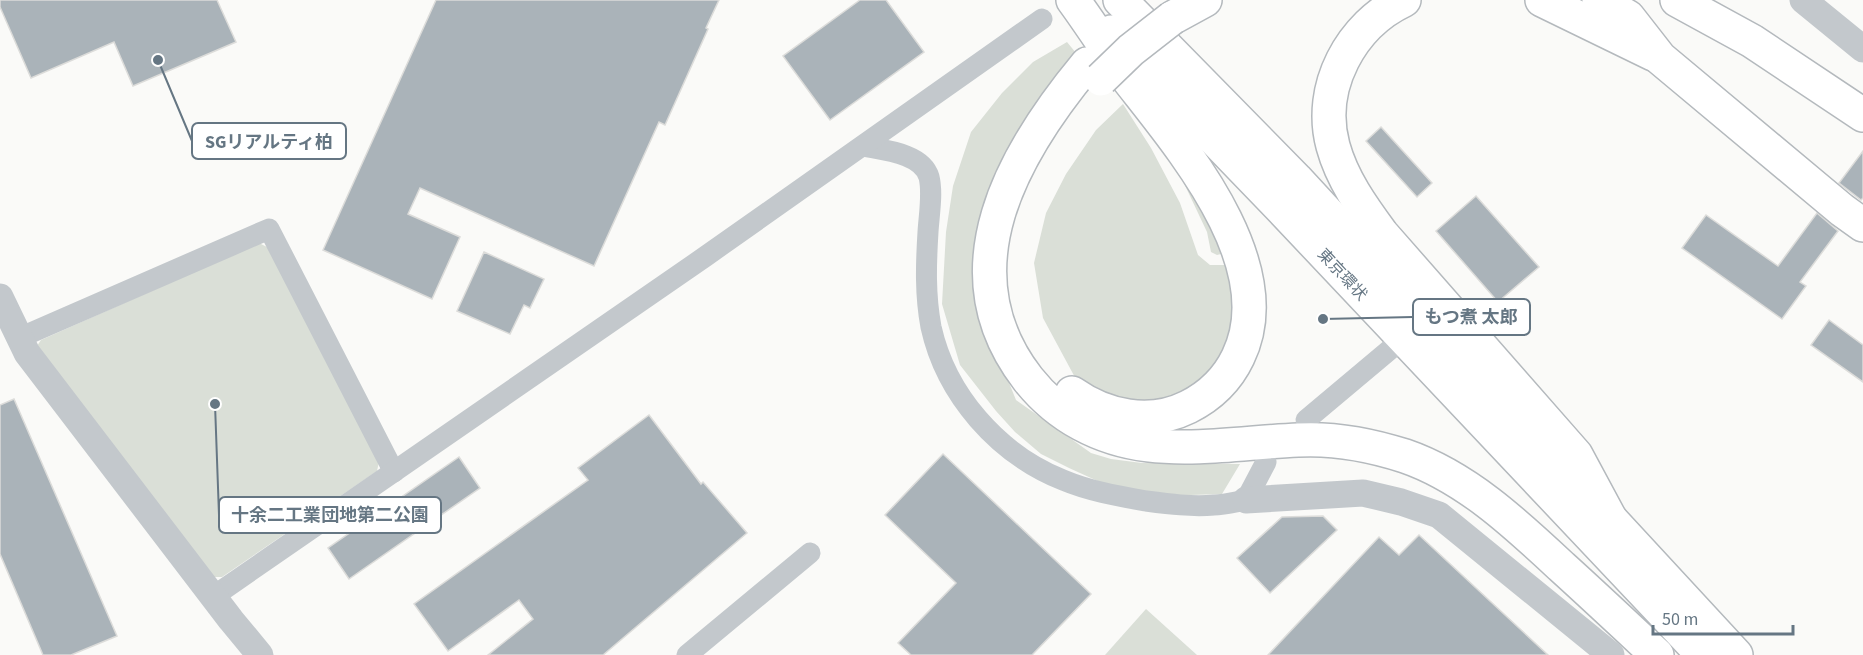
<svg xmlns="http://www.w3.org/2000/svg" width="1863" height="655" viewBox="0 0 1863 655" font-family="'Source Sans 3','Noto Sans JP',sans-serif">
  <style>
    .green { fill: #dadfd7 }
    .building { fill: #aab3b9; stroke: #dcdcda; stroke-width: 1.5 }
    .lines { fill: none; stroke-linecap: round; stroke-linejoin: round }
    .trunk-casing { stroke: #b4b9bd; stroke-width: 36 }
    .motorway-casing { stroke: #b4b9bd; stroke-width: 36 }
    .minor { stroke: #c3c8cc; stroke-width: 21 }
    .tertiary { stroke: #c3c8cc; stroke-width: 27 }
    .trunk { stroke: #fff; stroke-width: 33 }
    .motorway { stroke: #fff; stroke-width: 33 }
    .motorway-bridge-casing { stroke: #b4b9bd; stroke-width: 36; stroke-linecap: butt }
    .motorway-bridge { stroke: #fff; stroke-width: 33 }
    .labels { text-anchor: middle; stroke-width: 6; stroke-linejoin: round; paint-order: stroke }
    .street-label { font-size: 16px; fill: #657683; stroke: #fff }
    .leader { fill: none; stroke: #657683; stroke-width: 2 }
    .callout-dot { fill: #657683; stroke: #fff; stroke-width: 2 }
    .callout { fill: #fff; stroke: #657683; stroke-width: 2 }
    .callout-label { font-size: 18px; text-anchor: middle; font-weight: bold; fill: #657683 }
  </style>
  <rect width="100%" height="100%" fill="#fafaf8"/>
  <g class="green">
    <polygon points="1067,42 1076,53 982,219 999,358 1016,400 1091,453 1111,459 1142,463 1240,464 1222,494 1159,496 1102,483 1069,468 1041,454 1015,432 996,411 960,365 942,304 946,232 953,186 971,132 1002,93 1033,62"/>
    <polygon points="1123,104 1151,148 1180,203 1198,255 1210,265 1232,265 1240,302 1225,367 1158,408 1116,405 1078,383 1043,318 1034,263 1046,213 1066,174 1096,130"/>
    <polygon points="1165,143 1229,252 1217,255 1211,252 1207,232"/>
    <polygon points="259,243 269,248 379,462 377,471 222,577 214,577 37,346 41,340"/>
    <polygon points="1146,609 1197,655 1105,655"/>
  </g>
  <g class="building">
    <polygon points="0,0 217,0 236,42 133,86 114,42 31,78 0,7"/>
    <polygon points="436,0 719,0 706,28 708,29 665,125 659,122 594,266 420,188 408,214 460,237 432,299 323,250"/>
    <polygon points="860,0 886,0 924,52 830,120 783,56"/>
    <polygon points="1381,127 1432,183 1417,197 1366,141"/>
    <polygon points="1863,151 1863,198 1861,200 1839,183"/>
    <polygon points="1476,196 1539,267 1498,302 1436,231"/>
    <polygon points="1817,213 1838,231 1800,282 1806,286 1782,319 1682,248 1706,215 1778,266"/>
    <polygon points="484,252 544,279 530,308 524,305 510,334 457,311"/>
    <polygon points="1829,320 1863,345 1863,382 1811,345"/>
    <polygon points="14,399 117,636 71,655 43,655 0,554 0,405"/>
    <polygon points="649,415 701,484 703,482 747,533 603,655 488,655 533,619 519,600 448,651 414,604 588,480 578,468"/>
    <polygon points="943,454 1091,594 1032,655 911,655 898,643 956,583 885,515"/>
    <polygon points="459,457 480,488 349,579 328,548"/>
    <polygon points="1323,516 1337,530 1270,593 1237,558 1282,517"/>
    <polygon points="1419,535 1548,655 1268,655 1379,537 1399,555"/>
  </g>
  <g class="lines">
    <g class="trunk-casing">
      <g id="trunk">
        <polyline points="1120,0 1296,179 1736,655"/>
        <polyline points="1111,32 1279,206 1703,655"/>
      </g>
    </g>
    <g class="motorway-casing">
      <g id="motorway">
        <path d="M1404,0C1351,25 1317,87 1333,146C1342,179 1362,207 1382,234L1576,455L1612,522"/>
        <polyline points="1542,0 1653,54"/>
        <polyline points="1599,0 1628,17 1660,58 1842,210 1863,225"/>
        <polyline points="1677,0 1752,41 1863,115"/>
        <polyline points="1172,18 1205,0"/>
        <path d="M1087,64C1013,153 944,271 1028,379C1058,417 1100,439 1148,445C1197,451 1249,442 1298,440C1334,438 1371,445 1405,456C1466,477 1516,524 1562,567C1594,596 1626,626 1657,655"/>
        <path d="M1072,393C1106,417 1150,426 1188,407C1210,396 1227,380 1238,357C1283,265 1181,147 1128,79C1109,53 1092,26 1073,0"/>
      </g>
    </g>
    <g class="minor">
      <path d="M863,146C883,150 922,153 929,177C933,193 929,215 928,232C926,264 925,295 931,327C946,395 998,454 1063,480C1089,491 1118,496 1146,501C1169,504 1192,507 1214,505C1225,505 1235,502 1246,500L1266,462"/>
      <polyline points="19,338 269,229 394,472"/>
      <polyline points="1306,420 1412,331"/>
      <polyline points="214,596 706,256 1042,19"/>
      <polyline points="687,655 810,553"/>
    </g>
    <g class="tertiary">
      <polyline points="1803,0 1863,49"/>
      <polyline points="0,297 27,353 231,620 260,655"/>
      <polyline points="1246,500 1363,493 1401,502 1439,515 1611,655"/>
    </g>
    <use href="#trunk" class="trunk"/>
    <use href="#motorway" class="motorway"/>
    <g class="motorway-bridge-casing">
      <polyline id="motorway-bridge" points="1101,79 1131,50 1172,18"/>
    </g>
    <use href="#motorway-bridge" class="motorway-bridge"/>
  </g>
  <g class="labels">
    <g class="street-label">
      <text transform="translate(1343 274) rotate(47)" y="6">東京環状</text>
    </g>
  </g>
  <path class="leader" d="M158 60L192 141M1323 319L1413 317M215 404L219 515"/>
  <g class="callout-dot">
    <circle cx="158" cy="60" r="6"/>
    <circle cx="1323" cy="319" r="6"/>
    <circle cx="215" cy="404" r="6"/>
  </g>
  <g class="callout">
    <rect x="192" y="123" width="154" height="36" rx="6"/>
    <rect x="1413" y="299" width="117" height="36" rx="6"/>
    <rect x="219" y="497" width="222" height="36" rx="6"/>
  </g>
  <g class="callout-label">
    <text x="269" y="148">SGリアルティ柏</text>
    <text x="1471" y="323">もつ煮 太郎</text>
    <text x="330" y="521">十余二工業団地第二公園</text>
  </g>
  <path d="M1653 625v9h140v-9" fill="none" stroke="#657683" stroke-width="3"/>
  <text x="1662" y="625" font-size="18" fill="#657683" stroke="#ffffff" stroke-width="4.5" paint-order="stroke">50 m</text>
</svg>
